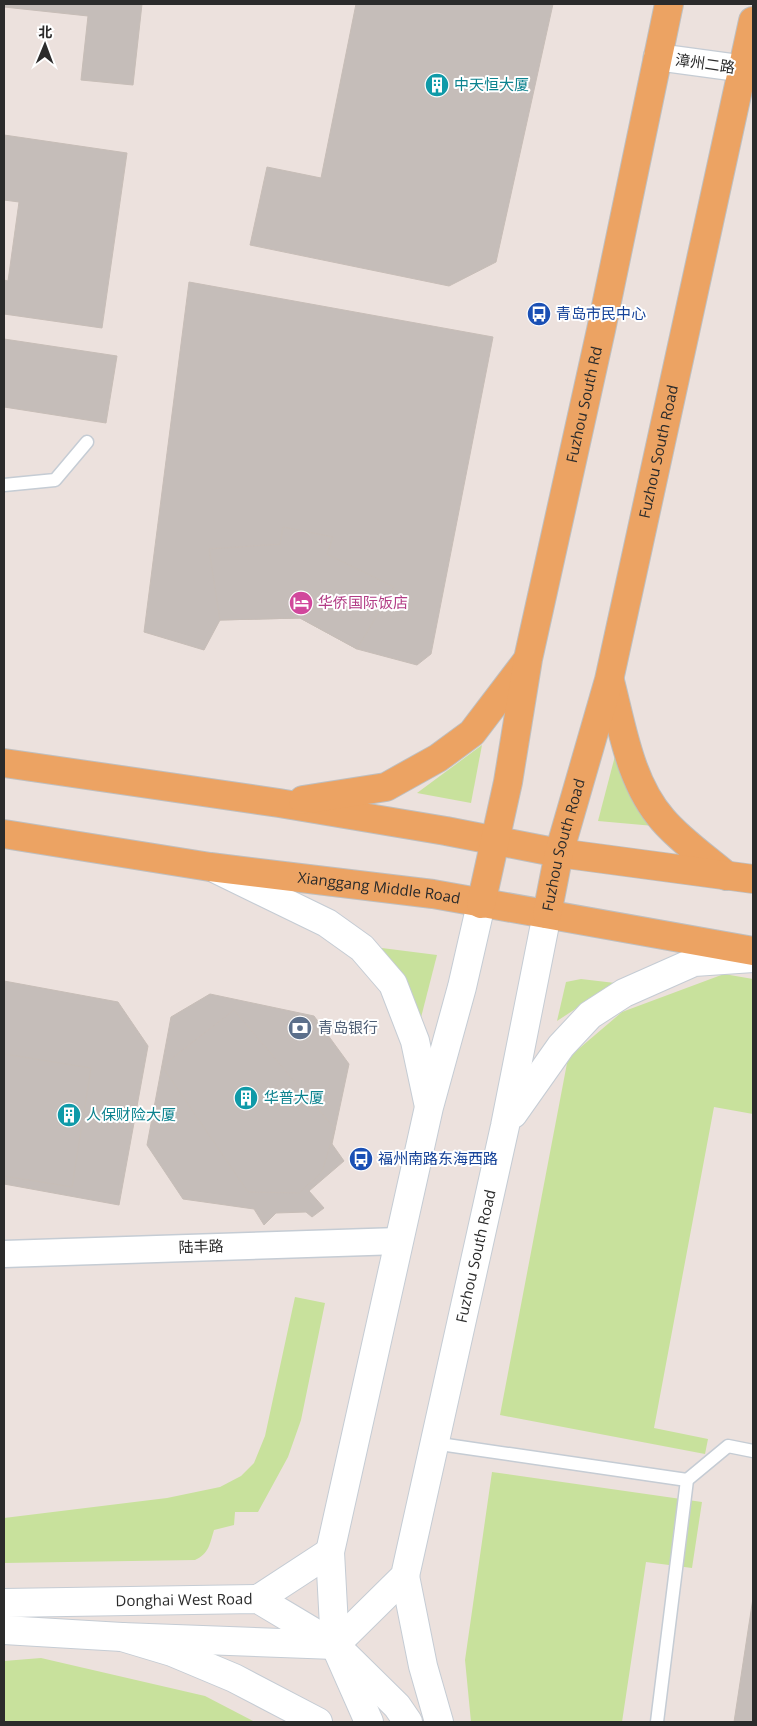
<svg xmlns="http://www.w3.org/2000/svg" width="757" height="1726" viewBox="0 0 757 1726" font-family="'Open Sans','Noto Sans SC',sans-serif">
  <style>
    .green { fill: #c8e19c }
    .building { fill: #c5bdb9; stroke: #c7bdb7 }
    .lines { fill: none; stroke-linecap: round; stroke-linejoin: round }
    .lane-casing { stroke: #c5ccd4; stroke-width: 15 }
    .street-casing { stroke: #c5ccd4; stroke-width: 29 }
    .secondary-casing { stroke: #c5ccd4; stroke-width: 30 }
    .primary-casing { stroke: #bfbfbf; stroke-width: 30 }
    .lane { stroke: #fff; stroke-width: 12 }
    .street { stroke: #fff; stroke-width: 26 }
    .secondary { stroke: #fff; stroke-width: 28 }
    .primary { stroke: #eca363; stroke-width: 28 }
    .labels { text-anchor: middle; stroke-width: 4; stroke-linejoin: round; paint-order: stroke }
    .street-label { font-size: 15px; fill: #2b2b2b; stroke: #fff }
    .culture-label { font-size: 15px; fill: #0d838f; stroke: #fff; text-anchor: start }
    .transit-label { font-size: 15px; fill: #164399; stroke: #fff; text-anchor: start }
    .hotel-label { font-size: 15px; fill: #b23c85; stroke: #fff; text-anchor: start }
    .service-label { font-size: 15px; fill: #4e5e75; stroke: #fff; text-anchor: start }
  </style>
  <rect width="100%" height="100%" fill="#ece1dd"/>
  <g class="green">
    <polygon points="482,745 471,803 417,793"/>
    <polygon points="615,756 654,826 598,821"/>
    <polygon points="366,946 437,955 415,1041"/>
    <polygon points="724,974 753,979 753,1114 714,1107 654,1428 708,1439 705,1454 500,1415 568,1058 622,1012"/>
    <polygon points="581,979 615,983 557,1021 566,982"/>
    <path d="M295,1297L325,1303L301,1420L288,1457L258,1512H235L234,1525L214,1530C210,1543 209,1554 195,1560L4,1563V1518L167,1498L220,1487L241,1476L254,1463L265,1436Z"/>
    <polygon points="492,1472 702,1502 692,1568 646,1562 622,1722 471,1722 465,1660"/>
    <polygon points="41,1658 205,1696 255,1722 4,1722 4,1661"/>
  </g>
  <g class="building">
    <polygon points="4,4 142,4 133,85 81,80 88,16 4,7"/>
    <polygon points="356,4 553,4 496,262 449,286 250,245 267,167 321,178"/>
    <polygon points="4,135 127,153 102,328 4,314 4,280 8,281 19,202 4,200"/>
    <polygon points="189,282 493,337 431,654 417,665 357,649 300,618 220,620 204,650 144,632"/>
    <polygon points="4,339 117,356 106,423 4,407"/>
    <polygon points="283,527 333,537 327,554 394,587 357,649 300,618 220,620 209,549 280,544"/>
    <polygon points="4,981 118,1002 148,1046 119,1205 4,1184"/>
    <polygon points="210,994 314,1016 349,1064 332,1144 344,1161 309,1191 324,1208 312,1217 306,1212 276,1213 264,1225 254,1209 183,1199 147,1145 171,1017"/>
    <polygon points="234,1010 335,1129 322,1172 299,1193 248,1192 162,1066"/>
    <polygon points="4,1054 91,1068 72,1187 4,1176"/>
    <polygon points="753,1598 753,1722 734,1722"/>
  </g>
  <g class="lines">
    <g class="lane-casing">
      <g id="lane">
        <polyline points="4,485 55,480 87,442"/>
        <polyline points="433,1443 687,1480"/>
        <polyline points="657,1722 687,1480 728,1446 753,1451"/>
      </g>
    </g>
    <g class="street-casing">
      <g id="street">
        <polyline points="657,57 753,70"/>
        <polyline points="4,1254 399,1241"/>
      </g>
    </g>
    <g class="secondary-casing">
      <g id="secondary">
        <polyline points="216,869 327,923 362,948 393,984 415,1041 428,1102"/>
        <polyline points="513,1114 561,1046 590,1015 624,993 694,962 753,958"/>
        <polyline points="405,1576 423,1666 439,1722"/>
        <polyline points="258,1599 330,1552"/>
        <path id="s1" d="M4,1603L258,1599L335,1645L397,1706L408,1722"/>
        <polyline points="4,1630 122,1637 172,1652 234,1678 318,1722"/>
        <path id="s2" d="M122,1637L335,1645L405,1576L505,1126L547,914"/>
        <polyline points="369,1722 335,1645 330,1552 429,1107 462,987 481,904"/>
      </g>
    </g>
    <g class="primary-casing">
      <g id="primary">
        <path d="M610,681C622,727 630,783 663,820C681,841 706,858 727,876"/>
        <polyline points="4,763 279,803 446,831 559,853 753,879"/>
        <polyline points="303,800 386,787 438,758 472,733 526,662"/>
        <path id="s3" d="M4,834L210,867L433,894L753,951"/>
        <path id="s4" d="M481,904L508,782L528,659L601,330L669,4"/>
        <path id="s5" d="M547,914L559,853L609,680L753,21"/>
      </g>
    </g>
    <use href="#lane" class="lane"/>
    <use href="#street" class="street"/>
    <use href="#secondary" class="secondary"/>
    <use href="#primary" class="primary"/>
  </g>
  <defs>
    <g id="building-disc" transform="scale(1.25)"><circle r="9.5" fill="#0f9aa8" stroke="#fff"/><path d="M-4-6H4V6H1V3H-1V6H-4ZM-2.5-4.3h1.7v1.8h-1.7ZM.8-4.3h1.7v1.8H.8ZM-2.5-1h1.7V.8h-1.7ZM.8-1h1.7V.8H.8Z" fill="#fff"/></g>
    <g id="bus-disc" transform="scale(1.25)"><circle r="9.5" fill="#1a4fb4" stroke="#fff"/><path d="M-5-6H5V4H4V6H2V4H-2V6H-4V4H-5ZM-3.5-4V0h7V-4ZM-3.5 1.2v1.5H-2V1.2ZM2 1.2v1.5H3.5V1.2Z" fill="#fff"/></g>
    <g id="hotel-disc" transform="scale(1.25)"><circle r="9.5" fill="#d1479c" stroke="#fff"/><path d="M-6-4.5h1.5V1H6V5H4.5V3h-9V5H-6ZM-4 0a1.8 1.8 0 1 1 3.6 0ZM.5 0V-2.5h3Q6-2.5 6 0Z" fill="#fff"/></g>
    <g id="bank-disc" transform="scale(1.25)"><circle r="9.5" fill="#5c6f8a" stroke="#fff"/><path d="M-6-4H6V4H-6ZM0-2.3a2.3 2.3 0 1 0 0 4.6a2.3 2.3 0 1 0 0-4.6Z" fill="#fff"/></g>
  </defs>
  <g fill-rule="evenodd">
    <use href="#building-disc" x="437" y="85"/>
    <use href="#bus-disc" x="539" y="314"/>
    <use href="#hotel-disc" x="301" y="603"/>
    <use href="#bank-disc" x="300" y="1028"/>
    <use href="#building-disc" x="246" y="1098"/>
    <use href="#building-disc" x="69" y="1115"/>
    <use href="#bus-disc" x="361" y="1159"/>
  </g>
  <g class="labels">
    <g class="street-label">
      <text transform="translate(705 64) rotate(8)" y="5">漳州二路</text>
      <text dy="5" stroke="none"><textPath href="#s4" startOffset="510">Fuzhou South Rd</textPath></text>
      <text dy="5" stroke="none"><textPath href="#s5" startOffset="476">Fuzhou South Road</textPath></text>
      <text dy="5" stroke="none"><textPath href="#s5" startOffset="71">Fuzhou South Road</textPath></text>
      <text dy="5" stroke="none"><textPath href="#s3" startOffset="379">Xianggang Middle Road</textPath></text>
      <text transform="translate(201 1247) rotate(-2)" y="5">陆丰路</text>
      <text dy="5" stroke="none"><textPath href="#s2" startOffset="639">Fuzhou South Road</textPath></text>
      <text dy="5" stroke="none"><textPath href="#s1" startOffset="180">Donghai West Road</textPath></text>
    </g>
    <g class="culture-label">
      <text x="454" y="90">中天恒大厦</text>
      <text x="264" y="1103">华普大厦</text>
      <text x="86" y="1120">人保财险大厦</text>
    </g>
    <g class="transit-label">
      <text x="556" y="319">青岛市民中心</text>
      <text x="378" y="1164">福州南路东海西路</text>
    </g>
    <g class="hotel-label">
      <text x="318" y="608">华侨国际饭店</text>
    </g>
    <g class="service-label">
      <text x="318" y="1033">青岛银行</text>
    </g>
  </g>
  <rect width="757" height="1726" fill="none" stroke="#2b2b2b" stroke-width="10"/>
  <g transform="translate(45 45) rotate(1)" stroke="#ffffff" stroke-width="4" paint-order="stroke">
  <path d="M0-4L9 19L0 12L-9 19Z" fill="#2b2b2b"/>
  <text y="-8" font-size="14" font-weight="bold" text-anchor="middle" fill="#2b2b2b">北</text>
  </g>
</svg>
